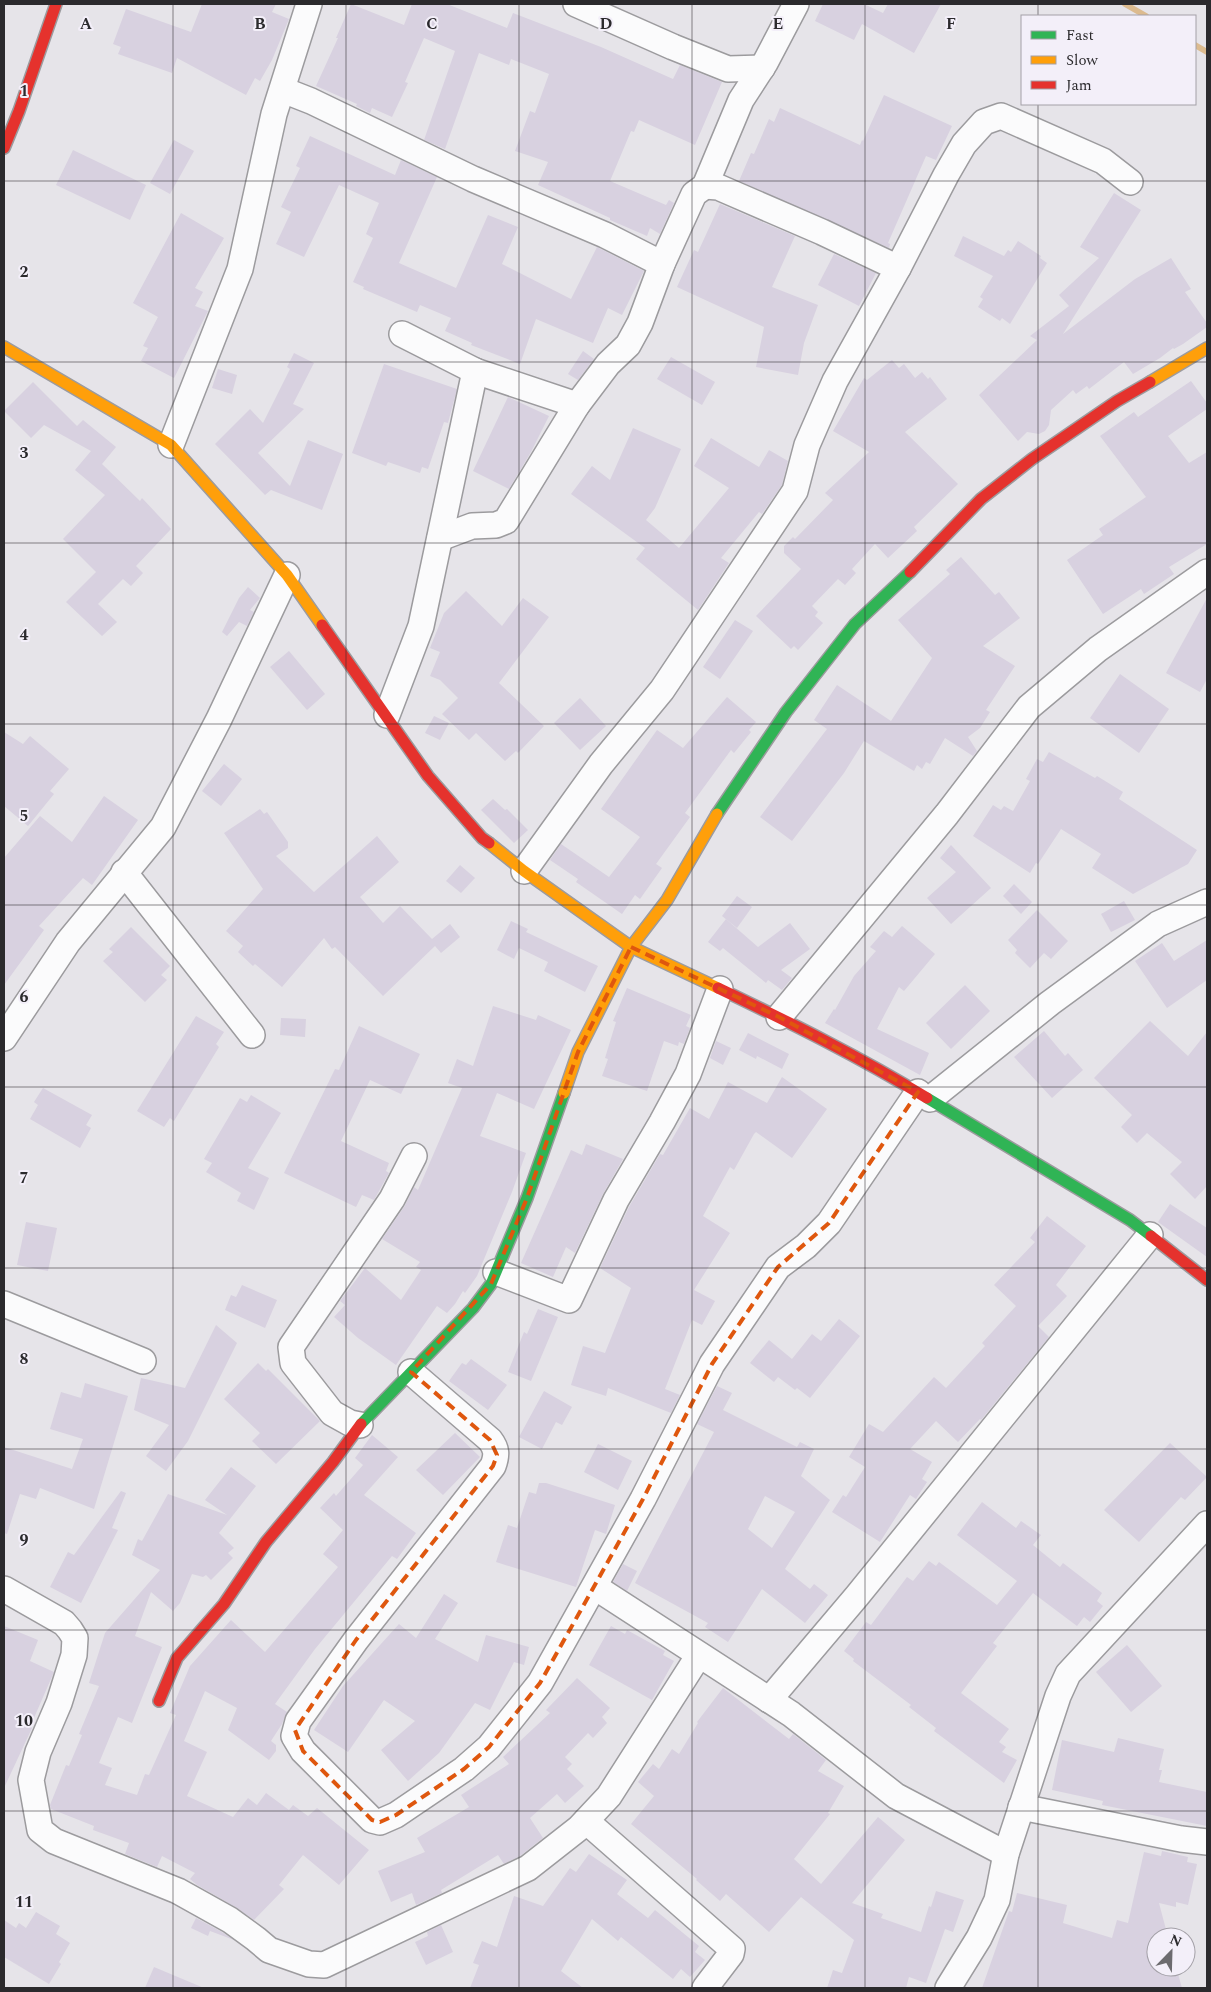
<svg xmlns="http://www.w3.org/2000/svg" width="1211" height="1992" viewBox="0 0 1211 1992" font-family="Spectral,serif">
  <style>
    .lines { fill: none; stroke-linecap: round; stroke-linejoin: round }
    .stream { stroke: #dcbb8f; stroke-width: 6 }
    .building { fill: #d8d1e0; fill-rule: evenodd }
    .street-casing { stroke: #9c9b9e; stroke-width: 28 }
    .fast-casing { stroke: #9c9b9e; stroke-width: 14 }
    .slow-casing { stroke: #9c9b9e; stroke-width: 14 }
    .jam-casing { stroke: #9c9b9e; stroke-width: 14 }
    .street { stroke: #fbfbfc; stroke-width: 25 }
    .fast { stroke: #30b455; stroke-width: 11 }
    .slow { stroke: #ff9f0a; stroke-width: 11 }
    .jam { stroke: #e5322d; stroke-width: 11 }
    .marked { fill: none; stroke: #df570e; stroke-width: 4; stroke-dasharray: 10 6; stroke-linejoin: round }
    .grid { fill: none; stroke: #2b2a2d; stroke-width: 1; stroke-opacity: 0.55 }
    .grid-label { font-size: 16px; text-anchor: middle; font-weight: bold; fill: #2b2a2d; stroke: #f3eff9; stroke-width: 4; stroke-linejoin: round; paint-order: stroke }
  </style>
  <rect width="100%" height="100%" fill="#e6e4e9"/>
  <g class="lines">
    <g class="stream">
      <polyline points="1125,4 1146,16"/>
      <polyline points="1195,45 1207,52"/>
    </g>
  </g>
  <g class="building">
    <polygon points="202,4 276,4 272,12 289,19 272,60 260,81 255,78 246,95 177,58 172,73 118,54 121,47 113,44 126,9 191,32"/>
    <polygon points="351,4 404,25 412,4 447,4 507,28 513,13 601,47 673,79 680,65 722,82 695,145 639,120 634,132 631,131 610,181 666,205 669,200 674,203 660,234 650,228 647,236 610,220 610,218 538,185 548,162 515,151 530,111 535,113 549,74 511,59 509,65 479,53 445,149 424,140 455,51 424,38 405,82 408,83 392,117 372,108 370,113 356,106 357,104 316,86 338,38 336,38"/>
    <polygon points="823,4 864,4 883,13 888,4 941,4 914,53 862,24 854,40 815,21"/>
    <polygon points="884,95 952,126 936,160 926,156 888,243 890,244 889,248 739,181 751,153 754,154 769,119 774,122 780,108 860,145 862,140 863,141"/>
    <polygon points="310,136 395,175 401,160 437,177 399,263 456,288 488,215 518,227 502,264 571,299 597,247 644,271 622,315 608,308 593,343 536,319 520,364 471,345 472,343 445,331 451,318 420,305 417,312 363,289 364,287 353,282 373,238 366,234 379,203 339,185 304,257 276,244 291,212 281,207 300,168 296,166"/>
    <polygon points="174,140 194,151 170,194 150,183"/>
    <polygon points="73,150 146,185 130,220 56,185"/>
    <polygon points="1114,193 1141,210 1063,334 1135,279 1171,258 1191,289 1185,292 1207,323 1207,327 1183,344 1174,349 1173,348 1160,358 1133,374 1124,362 1089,389 1087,386 1076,394 1073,390 1051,410 1049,425 1045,431 1039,434 1027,432 1018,441 979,395 1037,340 1030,336 1069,306 1059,295 1099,258 1080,247"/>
    <polygon points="720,204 795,236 772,287 818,305 804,343 798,375 756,367 764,327 677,287 694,250 698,252"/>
    <polygon points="181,213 224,238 195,288 203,292 195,306 208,311 174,378 141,361 148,348 143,346 158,317 133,303"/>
    <polygon points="963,236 1004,256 1008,250 1011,252 1018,241 1041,256 1040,258 1047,263 1010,324 1002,318 1000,321 978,307 983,299 980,297 993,276 954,256"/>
    <polygon points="834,254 876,273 859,306 818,285"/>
    <polygon points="583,351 594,359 578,380 568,374"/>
    <polygon points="294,353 314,363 293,404 304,409 258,453 290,486 308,440 343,454 322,510 271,490 265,495 215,444 250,409 263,423 290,369 287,367"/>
    <polygon points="671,357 715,382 702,405 657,379"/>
    <polygon points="892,360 899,368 904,364 915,378 922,372 928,379 930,377 947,399 905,432 958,484 914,527 917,531 888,558 875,544 852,569 856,573 845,585 838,579 812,606 818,612 815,616 823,623 798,650 794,646 791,649 756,616 801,569 784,553 784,546 793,537 795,539 833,500 825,493 869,452 833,431 864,378 867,380"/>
    <polygon points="384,364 457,389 448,423 444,422 428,469 422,467 420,473 388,462 386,466 352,453"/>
    <polygon points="218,369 237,375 232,394 212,388"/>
    <polygon points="1191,381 1207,403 1207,409 1168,436 1189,463 1207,452 1207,544 1169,567 1174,574 1144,594 1141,589 1103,614 1067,560 1103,535 1099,529 1146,497 1100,436 1134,412 1138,417"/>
    <polygon points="33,382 77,426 83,420 116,447 102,464 140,501 142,498 171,529 136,566 143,573 131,586 123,579 98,604 117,622 102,636 66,602 96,572 63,539 105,495 75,470 91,451 44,425 31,438 4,411"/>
    <polygon points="508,397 549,416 531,452 509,489 473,471"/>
    <polygon points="633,428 681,449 655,508 646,520 679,548 729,488 694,466 711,438 759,467 769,450 788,461 782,485 762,514 759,512 721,558 729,563 698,610 636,559 645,548 571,494 592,466 610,480"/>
    <polygon points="961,557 995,595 999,592 1020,618 983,646 1015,666 986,710 990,712 980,728 968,737 977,751 973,756 945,738 930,764 926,762 922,769 917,765 914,771 864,741 844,773 792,841 760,817 827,729 814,720 837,685 891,721 932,658 898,620 950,574 946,570"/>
    <polygon points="248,587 260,598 250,610 254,612 247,626 239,622 227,636 222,632 239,598"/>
    <polygon points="466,591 502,626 523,598 549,617 499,683 544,726 518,753 516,751 505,761 476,733 469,740 442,714 458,698 440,680 430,676 440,652 430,648 444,613"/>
    <polygon points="1207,598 1207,679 1200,692 1166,673"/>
    <polygon points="735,620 753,631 720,679 703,667"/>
    <polygon points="289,651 325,694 307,710 270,667"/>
    <polygon points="1120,674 1169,709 1139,753 1090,718"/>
    <polygon points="727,697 756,722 749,730 751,732 734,753 731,750 685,813 690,817 656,864 662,868 640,899 635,895 622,914 576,882 578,879 550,860 561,844 609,877 640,837 601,809 657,730 683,748"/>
    <polygon points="580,698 606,726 580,750 554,723"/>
    <polygon points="434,716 449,723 440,740 425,733"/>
    <polygon points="4,732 23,744 30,736 69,769 50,791 54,794 28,826 4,806"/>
    <polygon points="1049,752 1095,778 1097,776 1123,792 1119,799 1197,850 1188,864 1133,894 1092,868 1101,854 1061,829 1038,864 1036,863 1030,873 973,836 993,805 1001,810 1004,806 1013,811 1030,781 1026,779 1037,759 1043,762"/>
    <polygon points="224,764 242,779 221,806 202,791"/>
    <polygon points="104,796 138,820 92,885 83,878 39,926 44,930 4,985 4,858 40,816 72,842"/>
    <polygon points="493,799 505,810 507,809 528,830 514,843 481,810"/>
    <polygon points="260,809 264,814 267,812 288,842 288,848 276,856 314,892 377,836 399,862 360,897 383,923 400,906 432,939 450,924 460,937 441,953 435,946 383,996 335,947 332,949 324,938 282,987 255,964 253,966 238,952 243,946 226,931 263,889 224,833"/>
    <polygon points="951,845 991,888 951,924 927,898 956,872 940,858"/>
    <polygon points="460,865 475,878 461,893 446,881"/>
    <polygon points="1014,884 1032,902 1021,914 1003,896"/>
    <polygon points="737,896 752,907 737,928 722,916"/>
    <polygon points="1124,901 1135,920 1111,932 1101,914"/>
    <polygon points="1037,910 1068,941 1051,959 1044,953 1030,968 1015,953 1017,950 1008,940"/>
    <polygon points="726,919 758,947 790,923 810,949 781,970 792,978 782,990 768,980 766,983 723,948 720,951 708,942"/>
    <polygon points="511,921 528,929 526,932 598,966 585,992 544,971 548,962 519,948 514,959 497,950"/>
    <polygon points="902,926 935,954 904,991 899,987 877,1029 929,1053 920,1075 825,1023 834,1009 835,1010 854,976 876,951 870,947 884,931 892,937"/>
    <polygon points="131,927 170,966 161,975 167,980 145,1002 103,961 113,952 109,949"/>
    <polygon points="1207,940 1207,980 1167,1008 1135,961 1162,943 1174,961"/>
    <polygon points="965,985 990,1011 951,1049 926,1023"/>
    <polygon points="627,988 691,1015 686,1026 690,1028 684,1044 679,1042 678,1046 664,1041 647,1091 602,1076 608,1059 605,1058 616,1022 613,1021"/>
    <polygon points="493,1006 536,1020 538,1015 571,1030 534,1109 497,1093 480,1136 526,1153 512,1192 477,1276 465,1293 463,1291 455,1304 447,1313 437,1306 396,1365 358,1338 334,1317 345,1305 340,1301 365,1268 401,1300 421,1270 416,1267 420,1262 382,1239 404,1207 414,1187 418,1190 462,1088 448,1083 457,1059 473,1066"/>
    <polygon points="196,1016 224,1032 216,1044 219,1047 174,1121 170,1118 164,1127 137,1111"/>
    <polygon points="281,1018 306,1019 305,1037 280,1035"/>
    <polygon points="1150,1021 1188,1056 1207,1032 1207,1186 1195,1199 1170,1174 1182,1162 1147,1133 1137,1143 1121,1127 1132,1115 1094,1078"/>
    <polygon points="359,1026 420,1054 401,1094 370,1080 341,1141 389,1163 386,1171 389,1173 374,1200 362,1195 356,1207 284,1173 335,1069 339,1070"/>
    <polygon points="1044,1031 1065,1056 1068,1053 1083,1070 1052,1098 1014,1057"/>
    <polygon points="748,1033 789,1054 782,1069 757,1056 756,1059 739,1050"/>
    <polygon points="716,1041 731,1048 723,1065 710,1058"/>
    <polygon points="782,1077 827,1109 792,1158 756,1132 754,1134 734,1170 730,1167 703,1216 730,1233 694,1290 715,1301 702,1325 692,1320 665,1389 680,1395 671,1413 608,1388 606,1396 571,1385 583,1346 605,1353 631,1288 600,1268 629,1207 660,1154 663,1155 690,1108 709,1119 728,1082 767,1103"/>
    <polygon points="43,1088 92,1115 86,1125 91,1128 80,1148 30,1119 38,1105 34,1102"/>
    <polygon points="251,1095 281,1113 248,1168 269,1178 254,1210 237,1201 241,1193 206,1172 212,1163 204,1159 240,1098 247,1102"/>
    <polygon points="586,1144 623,1159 603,1194 575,1253 566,1247 553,1277 521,1263 571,1150 582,1155"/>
    <polygon points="1170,1204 1207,1228 1207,1257 1158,1222"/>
    <polygon points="1047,1216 1086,1246 1056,1285 1067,1296 1038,1326 1049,1337 981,1420 980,1419 958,1442 936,1421 910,1449 932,1462 922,1479 927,1482 916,1499 910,1495 880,1542 832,1512 843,1495 846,1497 865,1467 849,1457 869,1424 883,1432 934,1377 946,1388 985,1346 982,1343 1016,1306 994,1285 1035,1242 1030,1238"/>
    <polygon points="26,1222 57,1228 48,1271 17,1265"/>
    <polygon points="242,1285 277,1300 265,1328 225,1310 231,1295 236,1297"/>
    <polygon points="538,1309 558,1317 531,1381 508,1372 524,1332 527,1334"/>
    <polygon points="839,1319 860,1336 810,1398 797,1388 795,1390 778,1377 774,1382 750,1363 769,1340 792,1359 812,1334 821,1341"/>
    <polygon points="216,1325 237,1343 188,1441 166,1471 146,1456 169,1425 134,1410 141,1378 185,1388"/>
    <polygon points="471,1359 507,1385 488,1410 449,1381 462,1363 466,1365"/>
    <polygon points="258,1363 266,1371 268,1369 320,1421 276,1464 252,1441 260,1433 224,1399"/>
    <polygon points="85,1383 128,1396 94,1509 40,1488 36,1499 20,1494 7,1534 4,1533 4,1447 72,1469 83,1439 50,1429 61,1392 81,1398"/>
    <path d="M717,1386L732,1393L723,1410L797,1447L800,1442L814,1449L801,1476L830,1500L785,1569L810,1589L814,1584L828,1595L805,1623L762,1589L728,1642L705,1627L708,1623L635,1583L714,1432L697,1424ZM765,1496L795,1512L772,1548L748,1529Z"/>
    <polygon points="544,1391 572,1407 562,1425 556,1422 542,1449 519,1437"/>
    <polygon points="455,1433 480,1457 443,1495 416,1470"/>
    <polygon points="372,1435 398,1457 364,1495 416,1533 397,1559 392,1556 315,1649 275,1704 287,1712 282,1724 271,1741 276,1745 276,1751 269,1760 228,1730 237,1708 205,1691 184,1741 207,1752 187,1796 233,1817 248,1798 257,1805 266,1793 289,1810 293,1805 308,1816 317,1808 369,1850 339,1885 303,1855 279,1885 284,1889 254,1920 237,1908 197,1885 190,1879 195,1873 162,1856 157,1867 125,1854 129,1843 93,1830 94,1826 51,1809 50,1805 66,1765 69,1766 82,1735 79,1734 99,1686 89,1683 105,1633 160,1570 132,1555 138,1539 142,1541 168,1494 227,1515 205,1500 231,1467 256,1486 219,1533 234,1548 228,1553 233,1558 211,1580 206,1575 203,1577 192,1574 180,1603 173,1611 151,1592 135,1636 162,1647 132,1723 118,1717 99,1763 112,1768 105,1785 137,1795 145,1774 149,1775 176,1715 170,1713 190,1666 231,1620 265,1652 338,1567 323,1554 343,1530 320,1508 334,1493 336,1496 363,1465 355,1458"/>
    <polygon points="1170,1443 1207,1477 1185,1500 1181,1497 1139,1542 1104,1510"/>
    <polygon points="598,1444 632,1461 618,1490 584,1472"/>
    <polygon points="539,1483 546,1483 615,1505 606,1534 595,1530 576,1587 496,1562 508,1525 517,1528 529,1492 536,1494"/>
    <polygon points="121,1491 126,1493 112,1528 118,1530 81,1603 50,1587 68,1552 74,1555"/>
    <polygon points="982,1502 1016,1528 1021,1521 1041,1535 1033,1545 1060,1567 1063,1563 1102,1593 1097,1601 1103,1606 1090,1622 1084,1617 1077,1626 1033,1593 993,1643 997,1646 961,1693 1009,1729 999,1742 1006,1747 1002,1752 1017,1760 1004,1783 934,1731 936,1728 909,1707 911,1705 853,1661 854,1659 844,1651 866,1622 871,1625 907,1577 913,1581 929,1561 936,1566 939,1562 997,1605 1017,1581 957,1535"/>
    <polygon points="623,1564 637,1571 627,1591 613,1582"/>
    <polygon points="444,1594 458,1603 435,1639 478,1662 486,1635 529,1647 524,1665 514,1662 490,1710 475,1703 439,1753 408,1781 381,1750 415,1721 384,1700 348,1752 314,1730 343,1686 399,1624 416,1638"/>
    <polygon points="4,1626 38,1640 30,1661 54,1672 30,1727 32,1728 4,1788"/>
    <polygon points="611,1626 625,1634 627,1630 665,1651 663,1655 674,1661 652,1700 589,1665"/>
    <polygon points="1127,1645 1162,1686 1131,1712 1096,1672"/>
    <polygon points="577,1678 610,1708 602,1717 607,1723 593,1738 588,1733 565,1757 572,1764 567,1769 584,1786 565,1803 557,1794 530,1818 543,1838 520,1856 504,1864 498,1855 441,1890 442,1893 416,1905 412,1893 391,1902 378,1871 425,1852 417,1838 469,1807 461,1795 509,1764 503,1757 550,1713 546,1710"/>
    <polygon points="723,1688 789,1739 793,1734 826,1760 818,1771 844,1786 828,1813 830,1814 794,1859 821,1884 878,1817 905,1840 852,1903 883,1914 881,1918 921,1932 929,1906 931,1907 936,1891 964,1900 953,1932 945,1929 926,1983 909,1977 906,1988 827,1988 833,1970 842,1973 854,1940 801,1897 769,1932 726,1894 720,1901 696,1880 697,1879 631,1824 654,1796 638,1782 653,1764 659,1769 672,1749 679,1754 698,1723 697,1722"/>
    <polygon points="1118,1738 1164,1749 1159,1770 1162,1770 1159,1782 1207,1792 1207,1826 1102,1805 1103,1801 1052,1790 1062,1740 1114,1752"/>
    <polygon points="1162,1851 1188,1857 1187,1862 1197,1864 1188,1905 1176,1902 1176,1907 1159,1903 1168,1937 1156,1937 1156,1967 1176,1967 1182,1988 982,1988 1009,1911 1012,1912 1017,1893 1067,1905 1063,1923 1112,1938 1117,1920 1128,1923 1144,1852 1161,1856"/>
    <polygon points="589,1854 627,1880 617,1894 648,1918 655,1910 699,1946 695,1952 705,1960 690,1977 681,1969 673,1979 621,1937 618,1941 592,1919 561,1971 583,1988 470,1988 479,1965 473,1963 482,1941 497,1947 514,1896 543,1906 570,1868 576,1872"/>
    <polygon points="36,1912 60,1926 56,1934 70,1943 59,1962 61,1964 49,1984 4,1957 4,1920 16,1928 19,1923 26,1928"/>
    <polygon points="196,1918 222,1932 234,1940 210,1931 208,1936 191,1928"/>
    <polygon points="441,1925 453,1952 426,1965 415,1942 428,1936 427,1932"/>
    <polygon points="154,1967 204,1988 145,1988"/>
  </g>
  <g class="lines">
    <g class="street-casing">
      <g id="street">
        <polyline points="576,4 673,47 728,69 762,68"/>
        <polyline points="283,90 311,101 473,179 605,235 662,264"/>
        <polyline points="705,186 718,187 822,232 898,268"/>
        <polyline points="402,334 475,371 577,405"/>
        <polyline points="171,445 240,269 274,114 309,4"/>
        <polyline points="440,538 472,526 496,525 506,521 577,405 608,364 628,345 640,323 662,264 694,194 705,186 741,100 765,63 796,4"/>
        <polyline points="387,715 421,626 475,371"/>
        <polyline points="524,871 601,764 662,690 795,491 807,445 835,381 898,268 946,175 964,144 984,122 1001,116 1103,161 1130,182"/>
        <polyline points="124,872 252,1035"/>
        <polyline points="779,1017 947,814 1029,707 1098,649 1207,572"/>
        <polyline points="4,1038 68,942 163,827 219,719 287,575"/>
        <polyline points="930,1099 1050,1003 1158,924 1207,902"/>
        <polyline points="496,1272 569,1300 616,1200 662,1122 688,1074 720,989"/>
        <polyline points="4,1304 143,1361"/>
        <path d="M411,1372L490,1440C497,1449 497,1455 493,1466L356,1640L298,1721L294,1736L303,1751L372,1820L380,1822L396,1815L464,1769L489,1747L540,1683L643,1499L712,1364L778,1267L806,1246L829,1223L918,1092"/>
        <polyline points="360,1425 350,1423 332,1413 293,1363 291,1347 392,1199 414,1156"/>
        <polyline points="595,1587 791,1714 896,1796 1006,1854"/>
        <polyline points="4,1589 64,1623 70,1630 75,1638 74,1655 59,1703 38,1752 31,1780 40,1830 54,1841 178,1891 230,1920 256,1939 269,1950 309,1964 324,1965 528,1868 579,1828 609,1796 699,1655"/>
        <polyline points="769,1700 857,1596 1150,1235"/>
        <polyline points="1021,1807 1181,1839 1207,1842"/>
        <polyline points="586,1821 732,1949 731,1954 705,1988"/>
        <polyline points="948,1988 979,1938 997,1900 1006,1854 1058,1696 1068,1674 1207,1524"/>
      </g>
    </g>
    <g class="fast-casing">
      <g id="fast">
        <polyline points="717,814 786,712 855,624 910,572"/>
        <polyline points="927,1098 1130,1220 1151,1236"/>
        <polyline points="361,1424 473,1308 491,1284 527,1198 564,1093"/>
      </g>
    </g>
    <g class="slow-casing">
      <g id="slow">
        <polyline points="4,347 171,445 287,575 322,625"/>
        <polyline points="1150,382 1207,348"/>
        <polyline points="489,843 524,871 631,947 718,988"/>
        <polyline points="564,1093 578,1052 631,947 667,900 717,814"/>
      </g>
    </g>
    <g class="jam-casing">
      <g id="jam">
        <polyline points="4,148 19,111 56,4"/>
        <polyline points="910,572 981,499 1032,459 1117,401 1150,382"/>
        <polyline points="322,625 428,776 482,838 489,843"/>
        <path d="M718,988C789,1022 860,1057 927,1098"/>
        <polyline points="1151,1236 1207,1280"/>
        <polyline points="159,1701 177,1658 224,1604 266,1542 333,1462 361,1424"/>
      </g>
    </g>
    <use href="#street" class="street"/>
    <use href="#fast" class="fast"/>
    <use href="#slow" class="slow"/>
    <use href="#jam" class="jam"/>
  </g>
  <path class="marked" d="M631,947L779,1017L918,1092L829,1223L778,1267L712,1364L643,1499L540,1683L489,1747L464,1769L396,1815L380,1822L372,1820L303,1751L295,1730L356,1640L493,1466L497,1455L490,1440L411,1372L491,1284L527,1198L578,1052Z"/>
  <path class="grid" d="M173,4V1988M346,4V1988M519,4V1988M692,4V1988M865,4V1988M1038,4V16M1038,104V1988M4,181H1207M4,362H1207M4,543H1207M4,724H1207M4,905H1207M4,1087H1207M4,1268H1207M4,1449H1207M4,1630H1207M4,1811H1207"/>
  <g class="grid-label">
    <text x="86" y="29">A</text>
    <text x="260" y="29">B</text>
    <text x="432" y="29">C</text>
    <text x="606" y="29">D</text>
    <text x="778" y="29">E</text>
    <text x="951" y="29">F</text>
    <text x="24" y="96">1</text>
    <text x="24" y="277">2</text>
    <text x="24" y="458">3</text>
    <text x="24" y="640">4</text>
    <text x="24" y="821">5</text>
    <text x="24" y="1002">6</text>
    <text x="24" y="1183">7</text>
    <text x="24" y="1364">8</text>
    <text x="24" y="1545">9</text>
    <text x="24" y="1726">10</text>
    <text x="24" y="1907">11</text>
  </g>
  <rect width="1211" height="1992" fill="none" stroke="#2b2a2d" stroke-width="10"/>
  <rect x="1021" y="15" width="175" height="90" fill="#f3eff9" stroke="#a3a0a7"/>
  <rect x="1031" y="31" width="25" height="8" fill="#30b455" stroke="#a3a0a7"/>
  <text x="1066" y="40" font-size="15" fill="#2b2a2d">Fast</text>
  <rect x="1031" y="56" width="25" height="8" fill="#ff9f0a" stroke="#a3a0a7"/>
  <text x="1066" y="65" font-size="15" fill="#2b2a2d">Slow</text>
  <rect x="1031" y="81" width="25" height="8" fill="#e5322d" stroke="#a3a0a7"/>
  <text x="1066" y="90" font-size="15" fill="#2b2a2d">Jam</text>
  <g transform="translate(1171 1952) rotate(23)"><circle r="24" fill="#f3eff9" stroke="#a3a0a7"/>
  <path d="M0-4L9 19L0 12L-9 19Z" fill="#6c6b6f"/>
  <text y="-8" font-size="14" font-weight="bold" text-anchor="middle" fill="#2b2a2d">N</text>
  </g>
</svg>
